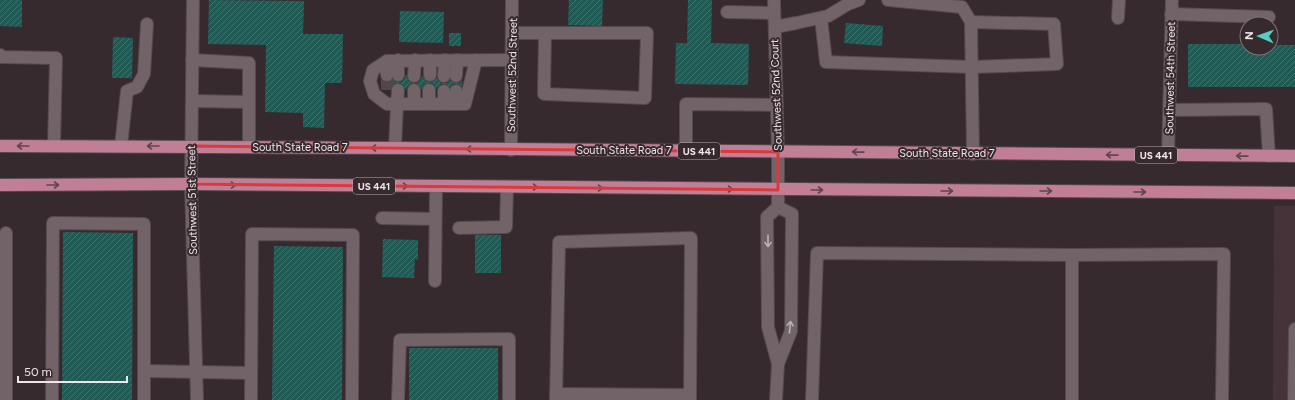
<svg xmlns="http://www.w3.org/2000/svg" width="1295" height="400" viewBox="0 0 1295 400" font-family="Figtree,sans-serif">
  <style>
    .built { fill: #46333a }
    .building { fill: url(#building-hatch) }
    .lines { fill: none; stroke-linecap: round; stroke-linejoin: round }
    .minor-tunnel { stroke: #52464a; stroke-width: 12; stroke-dasharray: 12 6; stroke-linecap: butt }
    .minor-casing { stroke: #54494d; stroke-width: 14 }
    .major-casing { stroke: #54494d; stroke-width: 14 }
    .minor { stroke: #726368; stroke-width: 12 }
    .major { stroke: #c07f97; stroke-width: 12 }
    .oneway { stroke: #60444e }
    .oneway2 { stroke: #bcb1b5 }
    .marked { fill: none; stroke: #d83b3b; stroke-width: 3; stroke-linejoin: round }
    .labels { text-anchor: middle; stroke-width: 4; stroke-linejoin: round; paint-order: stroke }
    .shield { fill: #372a2e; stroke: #b7adb0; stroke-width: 1 }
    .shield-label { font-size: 10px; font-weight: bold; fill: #eee5e8 }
    .street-label { font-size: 11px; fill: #eee5e8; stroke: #372a2e }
  </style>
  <defs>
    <pattern id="building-hatch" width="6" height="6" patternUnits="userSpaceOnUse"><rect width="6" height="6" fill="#205a55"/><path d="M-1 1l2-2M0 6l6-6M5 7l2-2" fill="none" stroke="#41726d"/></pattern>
  </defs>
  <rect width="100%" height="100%" fill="#372a2e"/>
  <polygon class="built" points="1274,206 1295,206 1295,400 1273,400"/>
  <g class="building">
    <polygon points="0,0 22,0 22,27 0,26"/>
    <polygon points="209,0 304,1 303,34 343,34 342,83 325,83 324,128 303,127 303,113 265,112 266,45 208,44"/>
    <polygon points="569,0 603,0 602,26 568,25"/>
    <polygon points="688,0 712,0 711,43 749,44 748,85 675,84 676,43 687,43"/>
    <polygon points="400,11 444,12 443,43 399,42"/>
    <polygon points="846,23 883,26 882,46 844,43"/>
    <rect x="449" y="33" width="12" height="13"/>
    <polygon points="113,37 133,38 132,78 112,78"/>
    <polygon points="1188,44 1247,44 1247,48 1271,48 1271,45 1295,45 1295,87 1188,87"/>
    <polygon points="405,75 407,75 408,80 412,83 408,86 406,90 402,84 398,83 392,86 390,90 385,90 385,82 390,82 392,80 398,82 401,82 404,79"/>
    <polygon points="422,76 426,81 430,82 434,81 437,78 440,82 443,83 447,83 450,80 456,83 460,82 462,80 462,86 456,84 453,84 450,87 444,84 441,84 438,87 436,90 435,86 432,83 429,83 423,86 422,90 420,86 416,83 420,80"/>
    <polygon points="63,232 133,233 132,400 62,400"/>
    <rect x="475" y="235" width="26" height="38"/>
    <polygon points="383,239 418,240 418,260 415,259 414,278 382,277"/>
    <polygon points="274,246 343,247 342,400 272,400"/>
    <rect x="409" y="348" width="89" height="52"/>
  </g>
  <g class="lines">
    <polyline class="minor-tunnel" points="387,90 387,75"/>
    <g class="minor-casing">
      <g id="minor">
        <polyline points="193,0 191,184 197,400"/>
        <polyline points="774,0 778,152 778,207 767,217 768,327 778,364 776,400"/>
        <polyline points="888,0 962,7 971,22 973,154"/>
        <polyline points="727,12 774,13"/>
        <polyline points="1171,14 1269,17"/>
        <polyline points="821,18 826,62 972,67 1057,64 1054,24 971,22"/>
        <polyline points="1118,18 1119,0"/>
        <polyline points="775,27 796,23 828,16 848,4 859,0"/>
        <polyline points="512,33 647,33 645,98 544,94 545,33"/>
        <polyline points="0,55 1,57 56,58 54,146"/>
        <polyline points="192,60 249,63 249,147"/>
        <polyline points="387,75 387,61"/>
        <polyline points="398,75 398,60"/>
        <polyline points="430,75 430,60"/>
        <polyline points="414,76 415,60"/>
        <polyline points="444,76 445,60"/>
        <polyline points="456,76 457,60"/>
        <polyline points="398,90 397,104 465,104 476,60"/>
        <polyline points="414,90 414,104"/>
        <polyline points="429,90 429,104"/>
        <polyline points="444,91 444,104"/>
        <polyline points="456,91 456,104"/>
        <polyline points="192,101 249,102"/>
        <polyline points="1170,110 1266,109 1269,156"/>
        <polyline points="121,146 127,91 137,87 144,74 147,24"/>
        <polyline points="395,148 397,104 387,104 374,94 370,81 373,70 387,61 511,60"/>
        <polyline points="511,150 512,0"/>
        <polyline points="686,151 686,104 777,105"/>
        <polyline points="1168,155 1172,0"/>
        <polyline points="382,218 435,219"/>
        <polyline points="459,228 506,227 507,187"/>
        <polyline points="435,281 436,186"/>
        <polyline points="778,364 791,331 792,214 778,207"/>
        <polyline points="145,371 251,373"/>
        <polyline points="556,394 690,395"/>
        <polyline points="6,400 6,233"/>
        <polyline points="52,400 53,223 144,224 144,400"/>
        <polyline points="251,400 252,234 353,235 352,400"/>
        <polyline points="398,400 400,340 509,339 509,400"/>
        <polyline points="556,400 559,242 691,238 690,400"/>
        <polyline points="812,400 817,253 1072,255 1224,254 1222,400"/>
        <polyline points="1072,400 1072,255"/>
        <polyline points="1294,400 1295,329"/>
      </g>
    </g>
    <g class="major-casing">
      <g id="major">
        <polyline points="0,146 395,148 1295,156"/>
        <polyline points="0,185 191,184 1295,193"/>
      </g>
    </g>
    <use href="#minor" class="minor"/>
    <use href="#major" class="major"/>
  </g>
  <defs><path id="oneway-shaft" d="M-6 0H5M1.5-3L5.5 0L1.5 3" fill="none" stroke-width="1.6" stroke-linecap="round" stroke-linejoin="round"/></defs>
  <g class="oneway">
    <use href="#oneway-shaft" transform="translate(23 146) rotate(-180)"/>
    <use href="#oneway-shaft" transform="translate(153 146) rotate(-180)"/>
    <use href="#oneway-shaft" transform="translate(377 148) rotate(-180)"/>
    <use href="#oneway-shaft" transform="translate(472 149) rotate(-179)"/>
    <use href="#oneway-shaft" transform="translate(858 152) rotate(-179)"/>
    <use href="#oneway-shaft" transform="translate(1112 155) rotate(-179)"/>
    <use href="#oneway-shaft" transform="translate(1242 156) rotate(-179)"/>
    <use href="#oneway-shaft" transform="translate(53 185)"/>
    <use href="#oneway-shaft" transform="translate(230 185) rotate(1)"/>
    <use href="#oneway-shaft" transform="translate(402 186) rotate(1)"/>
    <use href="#oneway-shaft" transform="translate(532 187) rotate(1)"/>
    <use href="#oneway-shaft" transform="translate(597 188) rotate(1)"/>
    <use href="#oneway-shaft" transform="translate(727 189) rotate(1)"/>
    <use href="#oneway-shaft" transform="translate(817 190)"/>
    <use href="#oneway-shaft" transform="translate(947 191)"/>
    <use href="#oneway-shaft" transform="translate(1046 191)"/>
    <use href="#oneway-shaft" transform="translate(1140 192)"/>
  </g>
  <g class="oneway2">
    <use href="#oneway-shaft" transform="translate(768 241) rotate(90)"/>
    <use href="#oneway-shaft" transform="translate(790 327) rotate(-84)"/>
  </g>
  <path class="marked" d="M192,146L778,152V190L191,184Z"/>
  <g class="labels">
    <g class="shield">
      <rect x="678" y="143" width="42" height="16" rx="3"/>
      <rect x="1135" y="147" width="42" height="16" rx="3"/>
      <rect x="353" y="178" width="42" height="16" rx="3"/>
    </g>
    <g class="shield-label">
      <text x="699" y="155">US 441</text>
      <text x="1156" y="159">US 441</text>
      <text x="374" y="190">US 441</text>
    </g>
    <g class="street-label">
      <text transform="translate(512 75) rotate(-89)" y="4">Southwest 52nd Street</text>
      <text transform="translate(1170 78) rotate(-89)" y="4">Southwest 54th Street</text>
      <text transform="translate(776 95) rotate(-92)" y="4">Southwest 52nd Court</text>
      <text x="300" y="151">South State Road 7</text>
      <text x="624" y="154">South State Road 7</text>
      <text x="947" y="157">South State Road 7</text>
      <text transform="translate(192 200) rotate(-91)" y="4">Southwest 51st Street</text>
    </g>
  </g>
  <g transform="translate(1259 36) rotate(272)"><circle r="19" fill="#372a2e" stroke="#807578"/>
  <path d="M0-3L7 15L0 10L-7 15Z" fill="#56cec4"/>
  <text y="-6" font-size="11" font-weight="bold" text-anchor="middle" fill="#eee5e8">N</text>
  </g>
  <path d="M18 376v6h109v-6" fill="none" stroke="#eee5e8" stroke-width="2"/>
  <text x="24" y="376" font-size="12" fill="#eee5e8" stroke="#372a2e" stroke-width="3" paint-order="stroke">50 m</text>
</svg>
